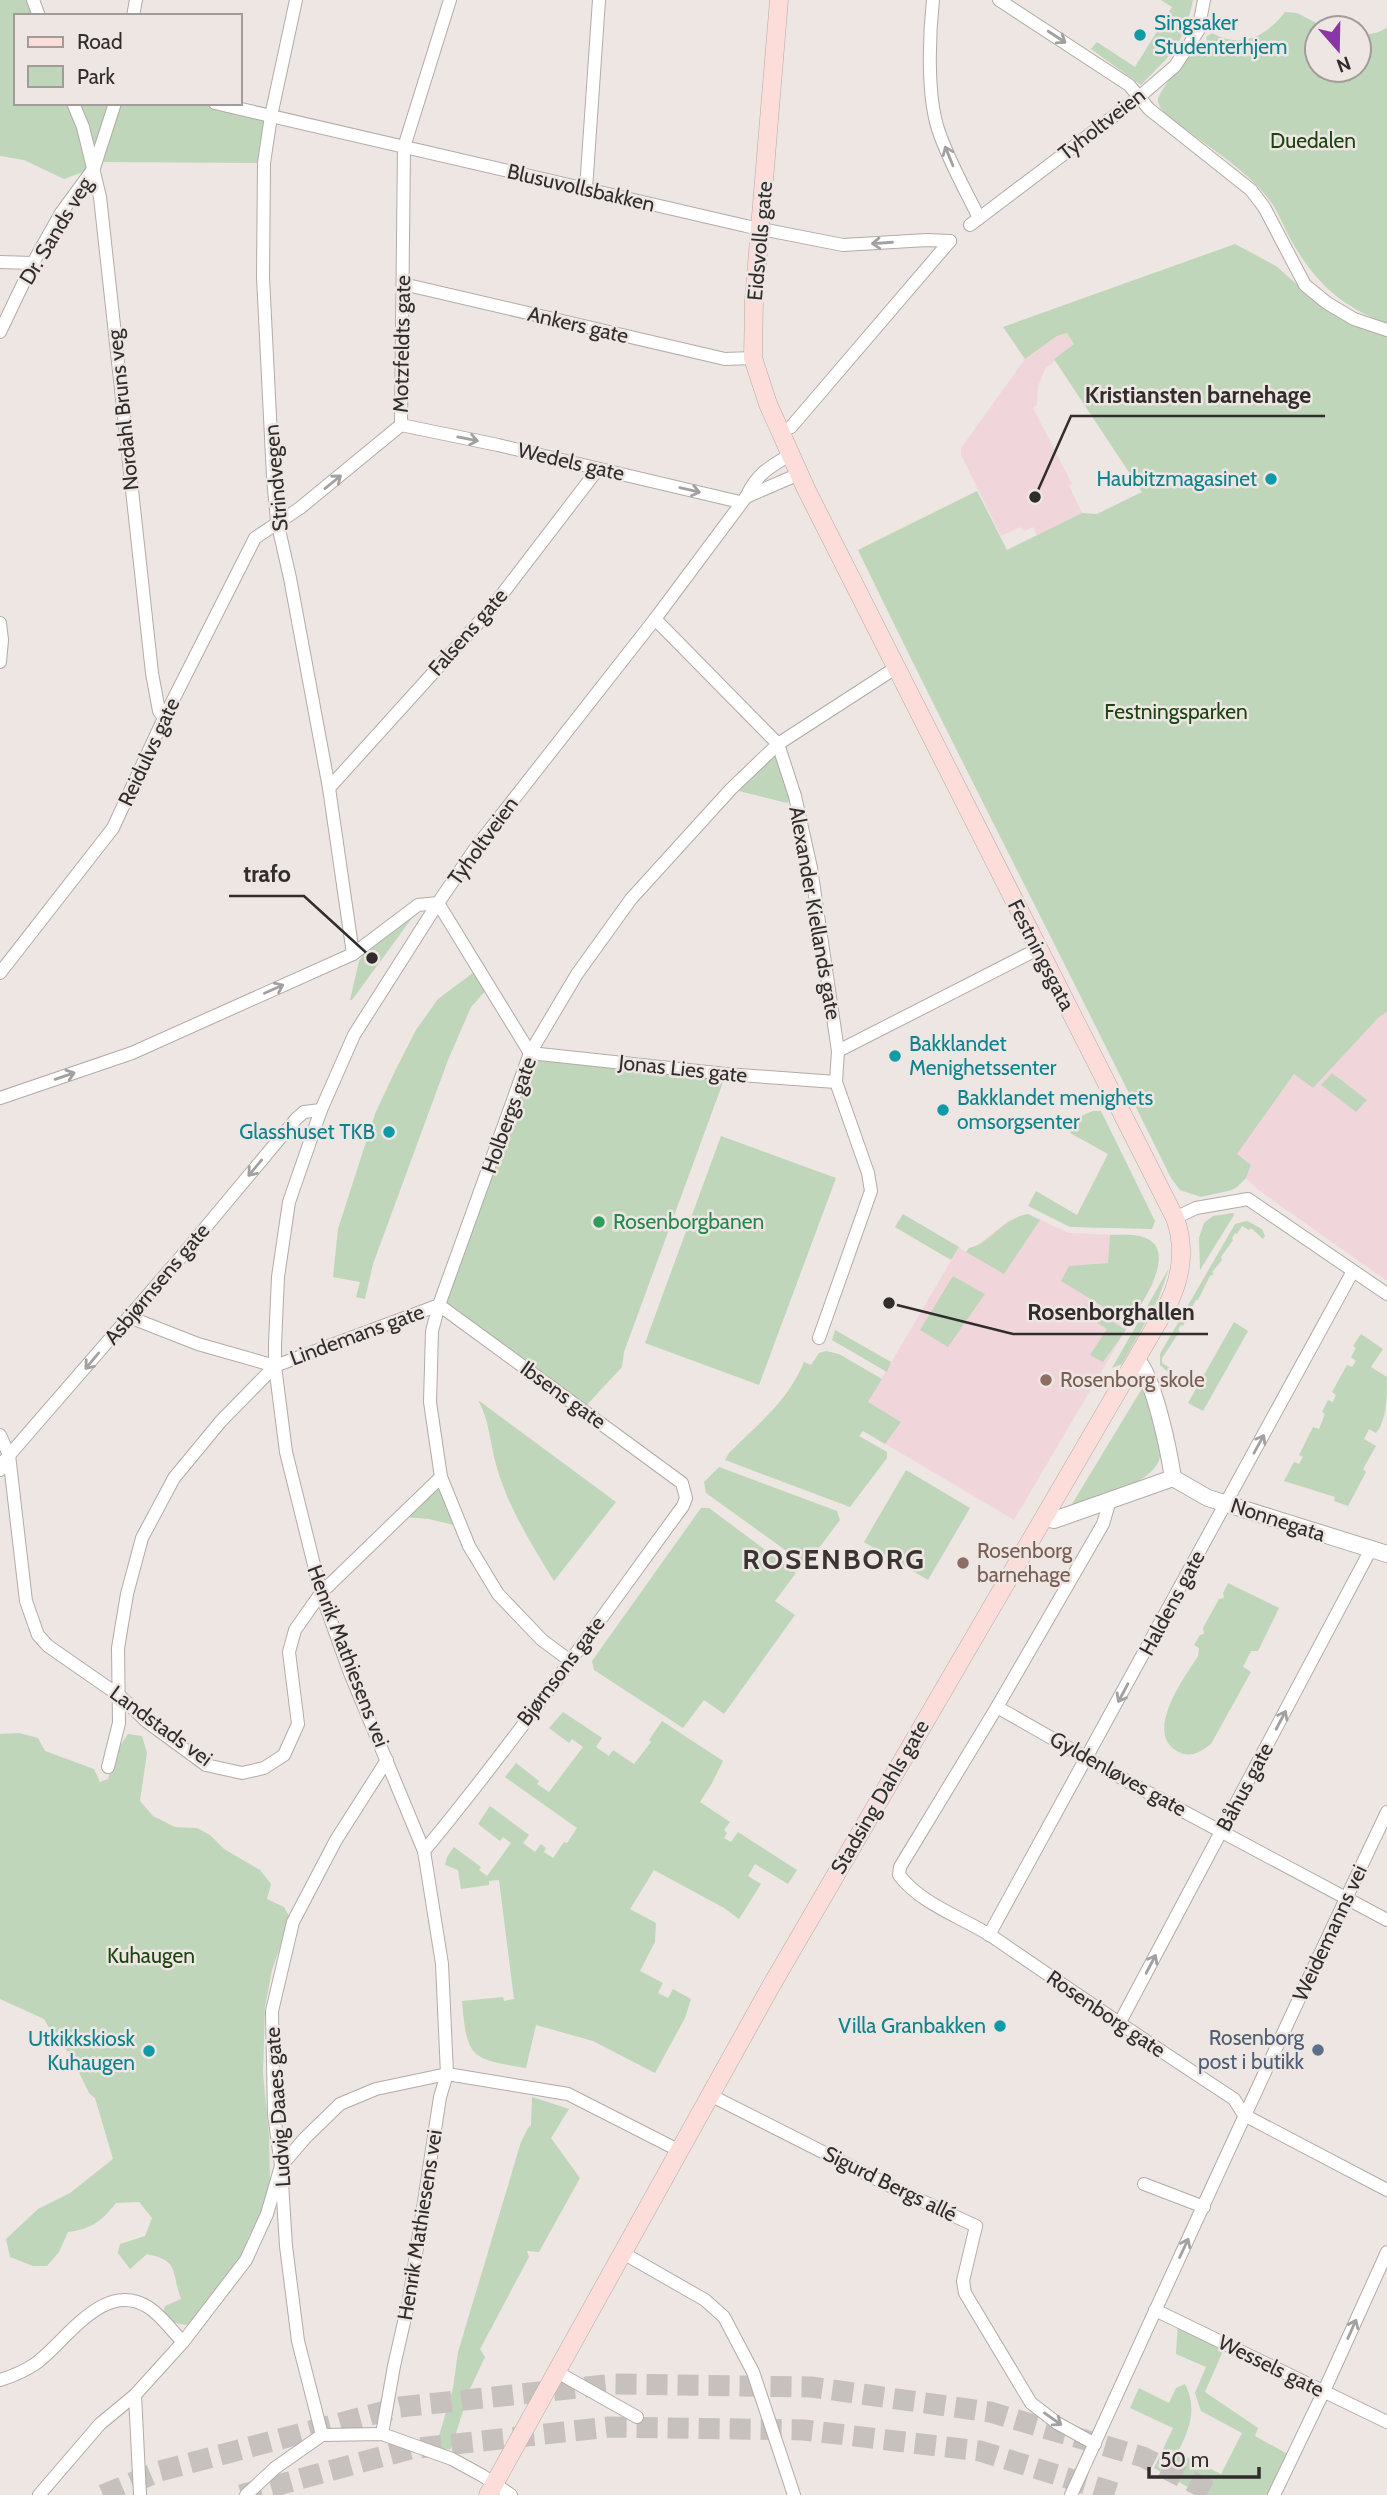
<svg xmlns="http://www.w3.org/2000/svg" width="1387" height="2495" viewBox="0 0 1387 2495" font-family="Cabin,sans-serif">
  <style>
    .education { fill: #f0d6db }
    .green { fill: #bfd6ba }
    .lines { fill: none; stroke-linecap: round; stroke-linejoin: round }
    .trunk-tunnel { stroke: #c7c1be; stroke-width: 21; stroke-dasharray: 21 10; stroke-linecap: butt }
    .minor-casing { stroke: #b2aba8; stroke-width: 14 }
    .tertiary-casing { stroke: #b2aba8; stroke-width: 18 }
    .secondary-casing { stroke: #b2aba8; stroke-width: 19 }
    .minor { stroke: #fff; stroke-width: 12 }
    .tertiary { stroke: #fff; stroke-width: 16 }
    .secondary { stroke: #fcddd9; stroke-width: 18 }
    .oneway { stroke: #a2a0a0 }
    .culture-dot { fill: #0f9aa8; stroke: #ede6e2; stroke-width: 2.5 }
    .leisure-dot { fill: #2e9e5b; stroke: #ede6e2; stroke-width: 2.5 }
    .education-dot { fill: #8d6e63; stroke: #ede6e2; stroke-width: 2.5 }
    .service-dot { fill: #5c6f8a; stroke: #ede6e2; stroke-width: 2.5 }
    .labels { text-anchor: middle; stroke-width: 5; stroke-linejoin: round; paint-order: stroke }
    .culture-label { font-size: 21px; fill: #0d838f; stroke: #ede6e2; text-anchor: end }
    .street-label { font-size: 21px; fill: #302d2c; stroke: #ede6e2 }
    .park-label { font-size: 21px; fill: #1a4510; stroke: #ede6e2 }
    .leisure-label { font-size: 21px; fill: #27864d; stroke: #ede6e2; text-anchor: start }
    .education-label { font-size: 21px; fill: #785e54; stroke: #ede6e2; text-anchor: start }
    .service-label { font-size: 21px; fill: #4e5e75; stroke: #ede6e2; text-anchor: end }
    .district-label { font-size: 28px; font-weight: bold; letter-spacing: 2px; fill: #3a3432; stroke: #ede6e2 }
    .leader { fill: none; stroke: #302d2c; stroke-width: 2.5 }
    .callout-dot { fill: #302d2c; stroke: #ede6e2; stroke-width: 2.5 }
    .callout-label { font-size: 23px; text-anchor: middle; font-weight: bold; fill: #302d2c; stroke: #ede6e2; stroke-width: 5; stroke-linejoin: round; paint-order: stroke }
  </style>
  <rect width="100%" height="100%" fill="#ede6e2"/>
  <g class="education">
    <polygon points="1067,333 1074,344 1045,369 1038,386 1037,405 1033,408 1072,484 1069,486 1082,513 1037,535 1033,527 1024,531 1021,527 1001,536 961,455 961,448 1025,359 1057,336"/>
    <polygon points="1387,1012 1387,1281 1257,1189 1246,1178 1251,1165 1237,1154 1294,1074 1313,1087 1379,1017"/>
    <polygon points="1028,1214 1069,1233 1141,1236 1154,1245 1158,1261 1153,1284 1014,1520 862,1430 868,1402 959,1247 966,1252 969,1248 976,1246 1008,1221"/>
  </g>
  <g class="green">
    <polygon points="0,0 33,0 39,16 16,16 16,103 215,103 271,116 264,163 105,162 96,159 94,168 64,179 24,160 0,156"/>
    <path d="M1161,0H1193C1183,46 1173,52 1141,85L1091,49L1097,42L1135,67L1172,7Z"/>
    <path d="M1285,12L1297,13L1326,28H1317V70H1359V33C1369,35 1379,34 1387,27V323C1342,308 1314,281 1291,240C1284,228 1279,213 1271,202C1246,168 1204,144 1171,119C1166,114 1159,109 1158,101C1157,91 1192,53 1199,41L1207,42L1206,37L1212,33C1241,49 1266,37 1285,12Z"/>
    <path d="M1235,244L1276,266L1302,289L1387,336V1012L1379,1017L1313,1088L1294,1074L1237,1154L1251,1165L1246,1178L1237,1187L1232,1190L1201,1197L1180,1190L1171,1178C1068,968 960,761 858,550L977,491L1007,550L1082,513L1097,514L1142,492L1054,359L1074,344L1067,333L1057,336L1025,359L1003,327Z"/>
    <polygon points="778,744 795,796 787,803 731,789"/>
    <polygon points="412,918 352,1000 350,1000 359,961 363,955"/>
    <polygon points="477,970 488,988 471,1007 448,1060 373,1264 365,1299 356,1297 360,1282 333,1277 338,1229 375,1114 395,1071 416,1030 438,999"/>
    <polygon points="530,1053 726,1074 624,1352 622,1367 583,1409 439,1305"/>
    <polygon points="1332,1073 1367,1100 1356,1112 1321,1085"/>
    <polygon points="1093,1111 1101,1111 1155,1221 1152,1229 1070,1227 1028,1206 1036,1191 1077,1215 1108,1154 1070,1133 1083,1115"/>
    <polygon points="721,1136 836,1178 759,1385 645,1343"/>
    <polygon points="1233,1213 1234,1215 1200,1270 1199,1238 1204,1223 1213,1216"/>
    <polygon points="903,1214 959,1247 951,1260 895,1227"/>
    <path d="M1028,1214L1040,1220L1004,1274L966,1252L969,1248C990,1244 1003,1218 1028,1214Z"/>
    <polygon points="1247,1221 1262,1229 1265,1236 1263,1239 1251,1228 1249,1230 1242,1226 1237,1234 1235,1233 1232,1238 1233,1240 1221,1257 1222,1260 1212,1272 1214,1274 1210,1276 1198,1300 1196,1300 1183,1326 1181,1325 1178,1330 1180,1331 1162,1358 1162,1363 1170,1368 1168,1372 1160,1365 1160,1354 1235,1224"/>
    <path d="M1110,1235C1120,1235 1133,1234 1143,1237C1181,1249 1140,1305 1130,1323L1061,1281L1069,1266L1108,1263Z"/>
    <polygon points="1169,1268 1158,1300 1122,1364 1112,1368"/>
    <polygon points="953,1276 985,1294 948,1347 920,1330"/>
    <polygon points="1086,1305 1126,1330 1103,1362 1090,1355 1107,1329 1081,1312"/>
    <polygon points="1234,1322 1248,1331 1203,1411 1188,1403"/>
    <polygon points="835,1330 891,1362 887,1372 832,1340"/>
    <path d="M1361,1334L1383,1349L1371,1367L1387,1377C1387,1395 1387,1421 1376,1433L1369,1429L1364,1439L1376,1446L1363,1469L1366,1472L1348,1506L1334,1501L1335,1497L1284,1481L1294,1462L1299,1464L1303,1457L1299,1455L1313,1427L1319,1429L1325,1414L1322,1412L1328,1400L1333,1402L1336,1395L1332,1392L1347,1365L1352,1367L1356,1361L1351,1357L1356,1348L1353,1346Z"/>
    <path d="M826,1351L839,1354L882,1379L868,1402L901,1422L885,1444L863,1431L859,1436L887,1452V1458L850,1507L725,1460L729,1453C758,1424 788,1401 804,1362L811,1365L819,1353Z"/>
    <path d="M1143,1387C1149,1408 1158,1431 1160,1452C1163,1481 1099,1497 1077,1505L1072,1504Z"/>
    <path d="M478,1400L616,1502L554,1581C532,1545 509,1509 497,1468C490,1445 490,1421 478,1400Z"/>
    <polygon points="719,1467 837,1511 840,1520 806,1565 706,1493 704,1482"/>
    <polygon points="906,1470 970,1508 928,1580 864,1542"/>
    <polygon points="441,1477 462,1527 429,1519 404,1517"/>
    <polygon points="701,1508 709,1508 796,1573 775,1601 795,1615 724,1714 704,1700 683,1728 594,1670 592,1661"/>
    <path d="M1228,1583L1279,1608L1258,1651H1251L1243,1667L1251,1672L1211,1744C1200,1752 1190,1759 1177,1751C1144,1732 1184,1678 1198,1656L1199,1648L1194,1645L1200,1635L1204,1634L1203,1628L1219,1599L1224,1598L1223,1593Z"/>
    <path d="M563,1712L602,1738L596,1747L609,1756L613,1750L634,1764L651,1742L649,1740L662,1721L723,1761L712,1783L700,1802L730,1822L724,1830L727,1833L724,1838L731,1842L738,1832L797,1870L788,1884L755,1864L748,1876L761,1884L739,1919L724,1908L654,1870L630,1909L656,1923L655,1942L640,1971L663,1983L658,1993L668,1998L673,1989L691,1999L685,2018L655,2073L593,2041L536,2025L526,2068C471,2059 467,2059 462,2001L503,1997L504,2001L514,1999L499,1880L489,1881V1885L461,1889L458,1870L445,1865L447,1857L454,1847L481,1867L479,1870L487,1876L511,1843L503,1837L500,1841L478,1824L490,1806L529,1835L523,1843L535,1852L541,1844L546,1848L544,1852L553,1858L564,1842L567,1843L577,1828L505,1777L516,1763L539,1781L537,1784L549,1792L583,1747L572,1739L569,1743L549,1728Z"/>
    <path d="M19,1733L38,1738L45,1751L94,1769L100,1782L108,1779L114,1755L128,1734L142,1736L147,1753L140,1801L153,1816L175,1827L197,1828L210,1835L224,1849L260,1870L271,1884L267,1899L284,1907L290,1918L272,1970L265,2007L263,2073L269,2136L270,2184L257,2223L249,2235L242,2256L196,2318L186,2325L175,2323L163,2312L165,2306L181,2299C171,2271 180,2261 147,2254L130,2269L118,2253L120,2244L145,2236L152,2218L139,2202L116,2203C101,2222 91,2229 68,2232L59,2252L47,2266H33L10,2257L6,2239L38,2209L70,2193L113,2159L95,2098L89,2093L70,2054L54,2036L44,2019L0,1999V1734Z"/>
    <polygon points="532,2097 569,2109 551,2138 580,2178 539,2252 527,2251 529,2257 480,2349 485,2357 470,2389 451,2449 445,2450 436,2446 453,2388 458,2352 521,2142 528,2128 531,2125"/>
    <path d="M1178,2321L1226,2344L1205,2392L1258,2428L1255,2436L1293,2457L1275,2495H1202L1154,2468L1173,2428L1130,2408L1139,2388L1169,2403L1176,2388L1185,2384C1198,2410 1189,2430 1177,2454L1185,2456L1221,2474L1242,2433L1201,2411L1195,2393L1206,2367L1176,2354Z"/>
  </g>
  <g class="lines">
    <g class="trunk-tunnel">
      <polyline points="103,2495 160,2471 400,2407 614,2384 811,2387 990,2412 1143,2457 1218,2495"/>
      <polyline points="241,2495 410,2449 609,2427 804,2430 980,2451 1122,2495"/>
    </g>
    <g class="minor-casing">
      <g id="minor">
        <polyline points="33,0 39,16"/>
        <polyline points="296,0 271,116 264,163 263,277 273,477 277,521 290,578 329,788 353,954"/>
        <path d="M933,0C929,36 927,95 938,129C948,160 965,189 979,218"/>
        <polyline points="999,0 1129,85 1149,109 1251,190 1264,207 1305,285 1327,303 1354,319 1387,330"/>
        <polyline points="133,16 136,0"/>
        <polyline points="73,103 83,127 100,197 152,673 159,711 164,718"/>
        <polyline points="215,103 746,226 843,245 927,240 950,241"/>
        <polyline points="586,189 599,0"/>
        <polyline points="970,225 1139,97 1175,66 1198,31 1204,0"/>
        <polyline points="0,262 33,263"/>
        <polyline points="403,284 725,359 753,358"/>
        <polyline points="0,332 33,263 61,213 94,168 115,103"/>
        <polyline points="401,425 498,445 740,502"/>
        <polyline points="780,432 791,427 950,241"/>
        <polyline points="746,497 799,474"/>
        <polyline points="655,619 778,744 795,796 811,868 838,1051 836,1082 868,1173 871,1191 819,1338"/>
        <polyline points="0,623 2,640 0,662"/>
        <polyline points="329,788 490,610 598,469"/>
        <polyline points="438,903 530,1053 726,1074 836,1082"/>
        <polyline points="0,973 113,828 164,718 255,538 300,508 401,425 404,147 450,0"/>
        <polyline points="838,1051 1038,949"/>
        <polyline points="0,1098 132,1053 353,954 418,905 438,903"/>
        <polyline points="1175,1218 1196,1208 1248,1199 1387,1294"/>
        <polyline points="129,1317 198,1344 275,1366"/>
        <polyline points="0,1435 9,1455 26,1601 38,1635 48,1646 120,1696 146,1721 206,1765 242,1773 264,1768 284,1755 298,1724 289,1652 295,1630 321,1593 441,1477"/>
        <polyline points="0,1470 5,1460 180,1258 296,1119 304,1112 321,1110"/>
        <path d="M1110,1500L1103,1524L997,1707L900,1867L899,1875C922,1905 962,1917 993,1937C1073,1992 1153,2046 1234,2099L1244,2115L1387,2190"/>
        <polyline points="569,1660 542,1640 498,1594 469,1546 441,1477 430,1402 432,1331 439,1305 530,1053 577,974 631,899 731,789 778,744 897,667"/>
        <polyline points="997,1707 1134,1785 1387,1920"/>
        <polyline points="108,1767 119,1723 118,1648 127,1594 142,1538 174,1478 221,1421 275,1366 439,1305"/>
        <path d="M424,1851C516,1740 598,1622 683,1506L686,1498L682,1483L439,1305"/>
        <polyline points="989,1935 1353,1271"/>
        <polyline points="1119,2024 1371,1549"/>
        <polyline points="710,2095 892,2187 976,2226 963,2281 965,2293 1031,2403 1057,2423 1095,2444"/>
        <polyline points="1144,2184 1204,2207"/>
        <polyline points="623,2253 705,2300 724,2317 753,2372 794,2495"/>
        <polyline points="1155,2310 1387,2422"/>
        <polyline points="557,2372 637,2417"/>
        <path d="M0,2380C13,2376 23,2372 35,2364C66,2342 103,2279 148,2307C161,2315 172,2331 183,2342"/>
        <path d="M382,2434L394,2366L409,2300L440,2097L447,2074L442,1964L424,1851L350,1673L321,1593L286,1452L275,1366V1344L278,1277L289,1202L321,1110L354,1035L438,903L477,846L655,619L746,497C757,474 769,467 790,455"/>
        <polyline points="322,2435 298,2341 286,2246 281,2166 274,2114 272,2011 293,1922 336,1840 387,1760"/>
        <polyline points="39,2495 100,2424 135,2395"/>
        <polyline points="140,2495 135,2395 183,2342 246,2260 267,2214 281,2166 305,2138 340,2104 376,2089 447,2074 568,2094 680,2151"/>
        <polyline points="246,2495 275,2468 322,2435 382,2434 452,2459 483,2476 511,2495"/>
        <path d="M1071,2495C1175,2267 1279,2038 1387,1812"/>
        <polyline points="1274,2495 1324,2391 1387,2252"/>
      </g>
    </g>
    <g class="tertiary-casing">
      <g id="tertiary">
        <path d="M1136,1359C1154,1376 1169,1452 1173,1478"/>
        <polyline points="1044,1518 1054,1520 1173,1478 1208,1498 1387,1554"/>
      </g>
    </g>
    <g class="secondary-casing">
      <path id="secondary" d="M488,2495L771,1986L1166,1308C1181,1280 1186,1249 1175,1218L806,489L768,404L753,358L754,300L779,0"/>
    </g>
    <use href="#minor" class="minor"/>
    <use href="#tertiary" class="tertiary"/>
    <use href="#secondary" class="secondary"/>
  </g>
  <defs><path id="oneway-shaft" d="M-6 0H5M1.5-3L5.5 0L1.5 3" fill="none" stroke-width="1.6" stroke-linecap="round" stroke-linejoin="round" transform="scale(1.75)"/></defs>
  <g class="oneway">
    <use href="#oneway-shaft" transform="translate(1057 37) rotate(33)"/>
    <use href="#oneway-shaft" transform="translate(949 156) rotate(-112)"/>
    <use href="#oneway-shaft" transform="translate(882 243) rotate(176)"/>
    <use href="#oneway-shaft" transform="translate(468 439) rotate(11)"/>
    <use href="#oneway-shaft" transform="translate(333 482) rotate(-39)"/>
    <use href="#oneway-shaft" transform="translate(690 490) rotate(13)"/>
    <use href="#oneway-shaft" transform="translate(274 989) rotate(-24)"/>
    <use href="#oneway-shaft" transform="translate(65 1076) rotate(-19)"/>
    <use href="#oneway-shaft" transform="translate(255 1168) rotate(130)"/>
    <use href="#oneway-shaft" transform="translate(92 1361) rotate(130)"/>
    <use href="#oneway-shaft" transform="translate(1259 1444) rotate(-61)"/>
    <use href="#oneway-shaft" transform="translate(1123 1693) rotate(118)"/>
    <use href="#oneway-shaft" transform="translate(1281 1720) rotate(-62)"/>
    <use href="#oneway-shaft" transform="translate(1151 1964) rotate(-62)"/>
    <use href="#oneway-shaft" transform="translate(1184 2248) rotate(-65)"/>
    <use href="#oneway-shaft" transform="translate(1352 2329) rotate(-66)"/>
    <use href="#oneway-shaft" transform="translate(1053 2419) rotate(35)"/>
  </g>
  <g class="culture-dot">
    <circle cx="1140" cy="35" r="7"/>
    <circle cx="1271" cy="479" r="7"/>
    <circle cx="895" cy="1056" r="7"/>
    <circle cx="943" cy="1110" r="7"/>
    <circle cx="389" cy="1132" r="7"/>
    <circle cx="1000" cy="2026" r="7"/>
    <circle cx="149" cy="2051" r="7"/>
  </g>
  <circle class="leisure-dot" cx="599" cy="1222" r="7"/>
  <g class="education-dot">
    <circle cx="1046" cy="1380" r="7"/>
    <circle cx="963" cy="1563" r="7"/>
  </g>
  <circle class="service-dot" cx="1318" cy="2050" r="7"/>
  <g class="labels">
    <g class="culture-label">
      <text x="1154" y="30" text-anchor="start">Singsaker<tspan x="1154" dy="24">Studenterhjem</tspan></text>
      <text x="1257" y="486">Haubitzmagasinet</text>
      <text x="909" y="1051" text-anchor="start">Bakklandet<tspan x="909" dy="24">Menighetssenter</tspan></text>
      <text x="957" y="1105" text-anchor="start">Bakklandet menighets<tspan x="957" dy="24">omsorgsenter</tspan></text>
      <text x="375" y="1139">Glasshuset TKB</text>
      <text x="986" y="2033">Villa Granbakken</text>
      <text x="135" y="2046">Utkikkskiosk<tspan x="135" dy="24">Kuhaugen</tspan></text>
    </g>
    <g class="street-label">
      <text transform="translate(1102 124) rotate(-38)" y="7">Tyholtveien</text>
      <text transform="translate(581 188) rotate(13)" y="7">Blusuvollsbakken</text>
      <text transform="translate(56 231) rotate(-59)" y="7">Dr. Sands veg</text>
      <text transform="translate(760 241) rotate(-85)" y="7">Eidsvolls gate</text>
      <text transform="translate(578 325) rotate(13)" y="7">Ankers gate</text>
      <text transform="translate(402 344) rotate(-89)" y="7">Motzfeldts gate</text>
      <text transform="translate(123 410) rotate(-96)" y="7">Nordahl Bruns veg</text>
      <text transform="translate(571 462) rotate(13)" y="7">Wedels gate</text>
      <text transform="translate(276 478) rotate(-95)" y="7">Strindvegen</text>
      <text transform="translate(468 632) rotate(-49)" y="7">Falsens gate</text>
      <text transform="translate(149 752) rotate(-65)" y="7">Reidulvs gate</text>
      <text transform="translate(483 841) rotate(-54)" y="7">Tyholtveien</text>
      <text transform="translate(815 913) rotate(80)" y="7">Alexander Kiellands gate</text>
      <text transform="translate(1041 955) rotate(63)" y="7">Festningsgata</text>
      <text transform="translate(683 1069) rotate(6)" y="7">Jonas Lies gate</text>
      <text transform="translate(509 1115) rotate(-70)" y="7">Holbergs gate</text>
      <text transform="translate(157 1284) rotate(-50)" y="7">Asbjørnsens gate</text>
      <text transform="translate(357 1335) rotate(-20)" y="7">Lindemans gate</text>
      <text transform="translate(563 1395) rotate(36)" y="7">Ibsens gate</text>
      <text transform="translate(1278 1520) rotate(18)" y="7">Nonnegata</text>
      <text transform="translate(1172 1603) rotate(-62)" y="7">Haldens gate</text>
      <text transform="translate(348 1656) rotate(69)" y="7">Henrik Mathiesens vei</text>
      <text transform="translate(561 1671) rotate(-53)" y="7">Bjørnsons gate</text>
      <text transform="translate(161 1726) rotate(36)" y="7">Landstads vei</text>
      <text transform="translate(1118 1774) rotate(29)" y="7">Gyldenløves gate</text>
      <text transform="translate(1245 1787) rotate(-62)" y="7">Båhus gate</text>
      <text transform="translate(880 1797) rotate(-60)" y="7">Stadsing Dahls gate</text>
      <text transform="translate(1330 1933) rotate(-65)" y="7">Weidemanns vei</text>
      <text transform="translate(1106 2014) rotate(34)" y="7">Rosenborg gate</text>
      <text transform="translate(278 2107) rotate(-94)" y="7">Ludvig Daaes gate</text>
      <text transform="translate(890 2184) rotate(26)" y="7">Sigurd Bergs allé</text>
      <text transform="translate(420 2225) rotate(-81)" y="7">Henrik Mathiesens vei</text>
      <text transform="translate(1271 2366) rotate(26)" y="7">Wessels gate</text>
    </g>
    <g class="park-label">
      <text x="1313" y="148">Duedalen</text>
      <text x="1176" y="719">Festningsparken</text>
      <text x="151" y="1963">Kuhaugen</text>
    </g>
    <g class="leisure-label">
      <text x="613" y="1229">Rosenborgbanen</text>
    </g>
    <g class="education-label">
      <text x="1060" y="1387">Rosenborg skole</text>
      <text x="977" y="1558">Rosenborg<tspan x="977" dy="24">barnehage</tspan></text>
    </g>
    <g class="service-label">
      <text x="1304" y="2045">Rosenborg<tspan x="1304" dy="24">post i butikk</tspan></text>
    </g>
    <g class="district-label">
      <text x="834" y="1569">ROSENBORG</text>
    </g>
  </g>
  <path class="leader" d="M1035 497L1071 416H1325M372 958L304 896H229M889 1303L1013 1334H1208"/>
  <g class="callout-dot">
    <circle cx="1035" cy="497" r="7"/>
    <circle cx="372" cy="958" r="7"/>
    <circle cx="889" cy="1303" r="7"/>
  </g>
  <g class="callout-label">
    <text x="1198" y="403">Kristiansten barnehage</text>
    <text x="267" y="882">trafo</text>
    <text x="1111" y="1320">Rosenborghallen</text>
  </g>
  <rect x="14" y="14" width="228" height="91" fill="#ede6e2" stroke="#a19c99" stroke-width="2"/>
  <rect x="28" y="37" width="35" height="10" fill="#fcddd9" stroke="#a19c99" stroke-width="2"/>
  <text x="77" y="49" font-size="21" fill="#302d2c">Road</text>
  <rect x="28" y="66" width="35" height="21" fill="#bfd6ba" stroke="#a19c99" stroke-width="2"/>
  <text x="77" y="84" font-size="21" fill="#302d2c">Park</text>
  <g transform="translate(1338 49) rotate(160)"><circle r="33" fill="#ede6e2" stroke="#a19c99" stroke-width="2"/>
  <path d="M0-5L12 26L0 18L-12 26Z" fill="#8a37a5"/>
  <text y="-10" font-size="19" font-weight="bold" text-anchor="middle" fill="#302d2c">N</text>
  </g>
  <path d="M1149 2467v10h110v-10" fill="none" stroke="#302d2c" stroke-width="3.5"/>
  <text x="1160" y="2467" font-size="21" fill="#302d2c" stroke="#ede6e2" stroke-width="5" paint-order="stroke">50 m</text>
</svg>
